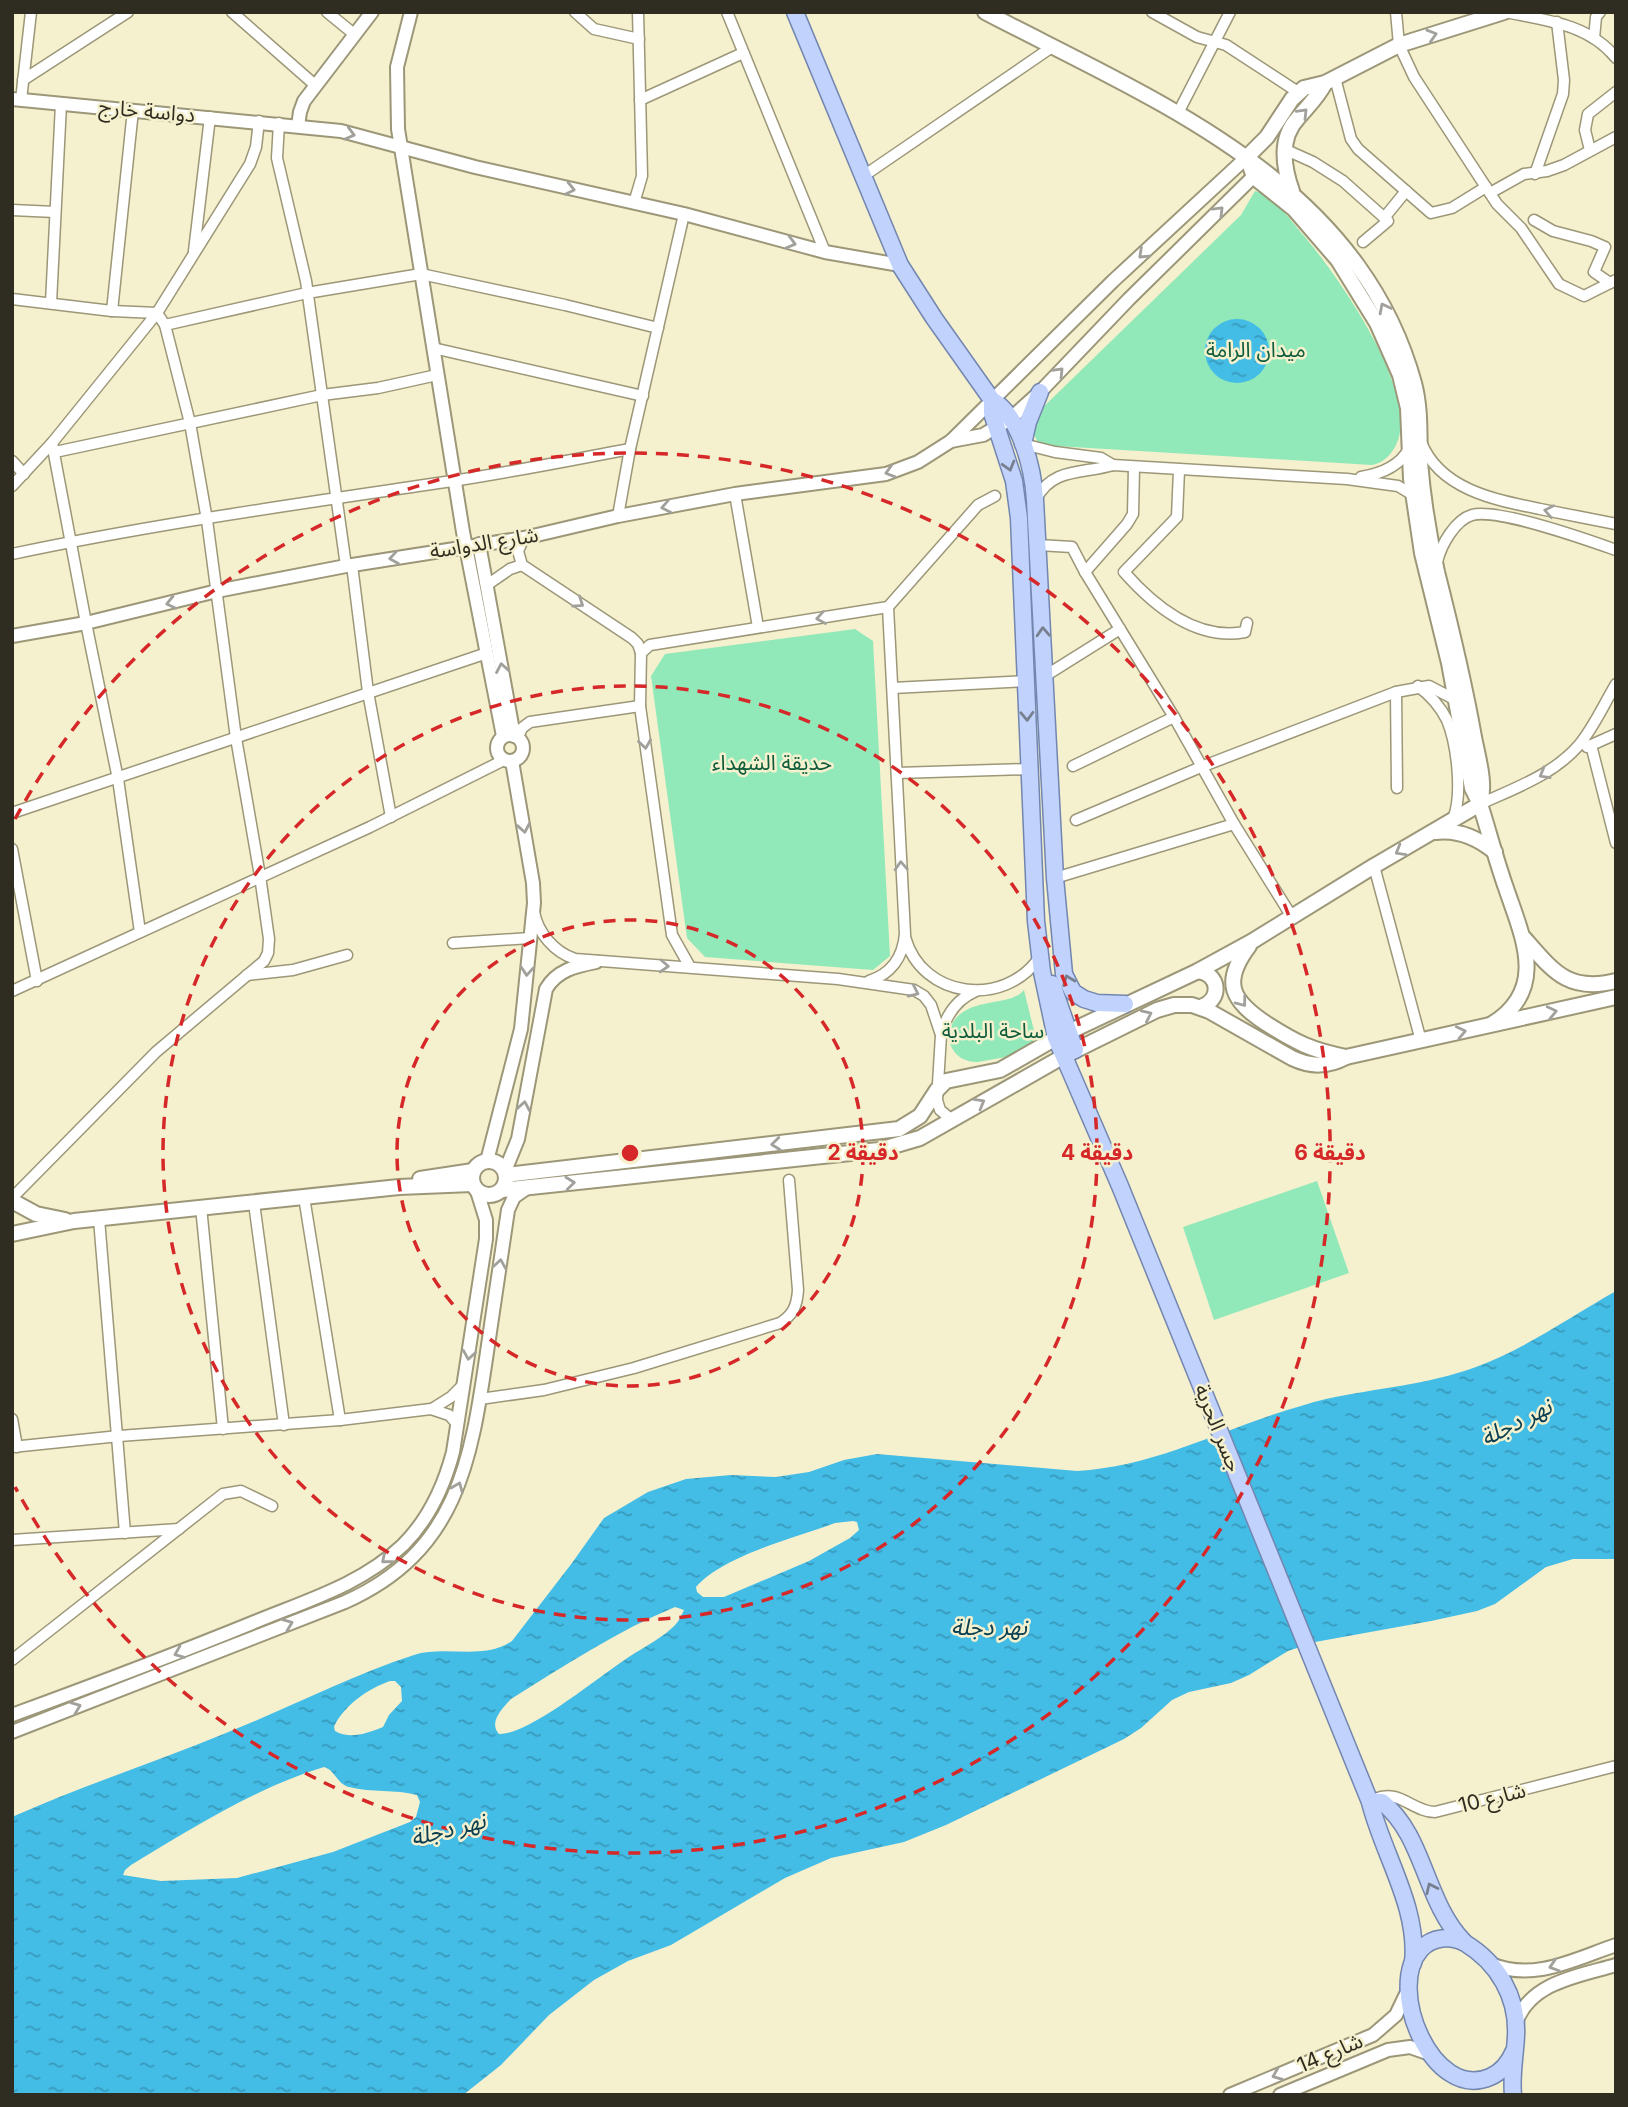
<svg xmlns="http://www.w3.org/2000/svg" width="1628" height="2107" viewBox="0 0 1628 2107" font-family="Inter,'Noto Sans Arabic',sans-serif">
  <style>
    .green { fill: #91e9ba }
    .water { fill: url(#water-ripples); fill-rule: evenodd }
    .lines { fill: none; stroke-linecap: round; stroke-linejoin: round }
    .minor-casing { stroke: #9c9778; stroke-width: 13 }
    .tertiary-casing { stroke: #9c9778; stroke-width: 16 }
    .secondary-casing { stroke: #9c9778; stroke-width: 18 }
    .primary-casing { stroke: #7386af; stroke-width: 19 }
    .minor { stroke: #fff; stroke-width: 10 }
    .tertiary { stroke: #fff; stroke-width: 12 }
    .secondary { stroke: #fff; stroke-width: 14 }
    .primary { stroke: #c1d3fd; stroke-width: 16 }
    .oneway { stroke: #a1a09b }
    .oneway2 { stroke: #78808f }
    .ring { fill: none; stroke: #d62828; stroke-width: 3.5; stroke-dasharray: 12 9 }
    .labels { text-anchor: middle; stroke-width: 5; stroke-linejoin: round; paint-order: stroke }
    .street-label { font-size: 21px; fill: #2f2d21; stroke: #f5f0ce }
    .park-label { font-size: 21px; fill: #0d5c3b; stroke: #f5f0ce }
    .water-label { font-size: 23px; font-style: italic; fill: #0b4052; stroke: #f5f0ce }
    .centre { fill: #d62828; stroke: #f5f0ce; stroke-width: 3.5 }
    .ring-label { font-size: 21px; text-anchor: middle; font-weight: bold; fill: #d62828; stroke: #f5f0ce; stroke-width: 5; stroke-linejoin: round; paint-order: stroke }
  </style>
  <defs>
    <pattern id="water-ripples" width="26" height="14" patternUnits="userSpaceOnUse" patternTransform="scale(1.75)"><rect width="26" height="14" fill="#43bce6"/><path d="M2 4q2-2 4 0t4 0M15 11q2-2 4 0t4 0" fill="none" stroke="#3899ba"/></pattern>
  </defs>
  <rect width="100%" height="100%" fill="#f5f0ce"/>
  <g class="green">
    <path d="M1255,191C1272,194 1288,217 1298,229C1333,268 1422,393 1396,445C1391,455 1383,463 1372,465L1039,445L1031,428L1033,417L1241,215Z"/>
    <polygon points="855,629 873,641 890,956 873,970 705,957 687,938 651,676 665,654"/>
    <path d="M1024,990L1039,1051L978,1062C951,1063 940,1034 958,1016C977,998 1011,1006 1024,990Z"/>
    <polygon points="1317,1181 1349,1273 1214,1320 1183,1227"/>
  </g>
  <g class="water">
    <circle cx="1237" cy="351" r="32"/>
    <path d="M1616,1291V1559H1573L1546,1567L1495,1604L1477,1611L1431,1621L1315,1642L1288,1651L1249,1675L1231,1683L1189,1692L1172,1700L1141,1728L1124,1739L946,1825L904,1842L831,1858L785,1878L671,1945L628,1961L594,1980L549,2015L501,2065L463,2095H12V1817C82,1786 155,1762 226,1733C289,1708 349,1676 414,1655C445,1645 484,1661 512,1641L572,1563L604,1518L648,1492L686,1479L731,1475L776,1477L809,1472L844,1460L877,1454L1077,1471C1148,1467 1209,1436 1275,1414C1291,1409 1309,1403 1326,1399C1376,1388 1427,1385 1476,1367C1525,1349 1570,1317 1616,1291ZM853,1521L857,1522L859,1530L850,1538L809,1561L724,1597H703L697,1592L696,1587C724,1555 795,1538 835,1523ZM675,1607L684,1610C681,1617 677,1624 672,1628C658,1641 638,1650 623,1661C596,1679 528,1735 499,1734C488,1722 503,1708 511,1699C564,1666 617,1631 675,1607ZM390,1681H395L401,1687L402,1701L389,1715L383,1727C368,1733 350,1740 335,1731L334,1727C343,1706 369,1688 390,1681ZM324,1767C335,1770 337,1784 349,1787C372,1793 395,1789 417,1795L420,1802L416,1817L410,1822L333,1852L237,1878L161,1881L123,1875L125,1870L131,1865C192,1828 255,1788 324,1767Z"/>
  </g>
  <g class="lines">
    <g class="minor-casing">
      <g id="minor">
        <polyline points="232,12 315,85"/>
        <polyline points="327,12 354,34"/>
        <polyline points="575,12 594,29 639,39"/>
        <polyline points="727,12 825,252"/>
        <polyline points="1152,12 1197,37 1226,45 1298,92"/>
        <polyline points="1396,12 1399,45 1414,77 1497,204 1521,228 1559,284 1584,296 1616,280"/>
        <path d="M1505,12C1545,20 1589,24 1616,58"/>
        <polyline points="1594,38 1596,17 1600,12"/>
        <polyline points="1335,78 1351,139 1358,149 1431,213 1452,208 1486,187"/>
        <polyline points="23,80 128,12"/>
        <polyline points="21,100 31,12"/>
        <polyline points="640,100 743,53"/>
        <polyline points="1178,113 1230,12"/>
        <polyline points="279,123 277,158 306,281 346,566"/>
        <polyline points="1284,149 1313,162 1343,181 1388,221 1363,242"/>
        <polyline points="1590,150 1585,130 1588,114 1616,92"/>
        <polyline points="1535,174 1563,94 1564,80 1557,22"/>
        <polyline points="862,177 1052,47"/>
        <polyline points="1490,193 1524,174 1547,171 1564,165 1616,137"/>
        <polyline points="634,203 642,176 638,12"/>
        <polyline points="12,210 55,212"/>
        <polyline points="1384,218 1406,191"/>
        <polyline points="1534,220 1553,231 1591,241 1605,247 1594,272 1610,283"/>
        <polyline points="194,251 210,117"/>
        <polyline points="12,299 112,311 157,313 165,325 190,423 207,520 236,738 260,876 269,939 268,953 264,961 156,1052 13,1197"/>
        <polyline points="51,303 61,104"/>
        <polyline points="112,311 133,110"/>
        <polyline points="165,325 307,293 421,274 565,305 658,328"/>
        <polyline points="433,348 643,396"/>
        <path d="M1421,442C1440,490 1496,500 1540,509C1565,514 1591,519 1616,524"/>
        <polyline points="52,443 86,623 118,779 140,932"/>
        <polyline points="1023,444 1055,452 1101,458 1113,465"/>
        <polyline points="55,452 322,395 378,388 437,375"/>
        <polyline points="12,461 24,474"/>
        <path d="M1179,470L1177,517L1124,572C1154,606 1197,641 1245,632L1247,623"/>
        <path d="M1361,477C1380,474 1399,467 1409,449"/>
        <polyline points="12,486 52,443 157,313 250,164 256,147 259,121"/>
        <polyline points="735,494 758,627"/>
        <path d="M1036,499C1053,467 1083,474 1113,465L1347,479L1398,486L1413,495"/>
        <polyline points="618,516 630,449 684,214"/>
        <polyline points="524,538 518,551 522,565 632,638 638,644 641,653"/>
        <polyline points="1038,545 1072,547 1085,572 1174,717 1234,824 1292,917"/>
        <path d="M12,554C158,523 306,503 452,481C512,472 571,460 630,449"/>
        <path d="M1437,562C1441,545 1455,520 1472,515C1497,508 1588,540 1616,550"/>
        <polyline points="352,565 368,692 391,817"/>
        <polyline points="1085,572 1127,524 1133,514 1134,467"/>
        <polyline points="487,585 510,569 522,565"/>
        <polyline points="1045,676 1120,629"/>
        <path d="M1418,686C1430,695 1440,706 1447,720C1457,744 1463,795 1453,819"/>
        <polyline points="893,688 1026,681"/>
        <polyline points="1396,692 1397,788"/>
        <polyline points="518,737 522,728 530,722 640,706"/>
        <polyline points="1591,745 1616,843"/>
        <polyline points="1587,747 1616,734"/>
        <polyline points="1073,766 1174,717"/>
        <polyline points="897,773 1029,769"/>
        <path d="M1480,804C1515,788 1553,775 1579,745C1594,727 1604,704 1616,684"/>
        <polyline points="12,813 487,653"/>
        <polyline points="1076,820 1201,767 1396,692 1429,686 1456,700"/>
        <polyline points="12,849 37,981"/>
        <polyline points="1374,866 1421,1041"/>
        <polyline points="1055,878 1234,824"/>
        <path d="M534,912C538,933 554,952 575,959L838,979L914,990L924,996L931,1005L941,1035L937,1100L940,1110L952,1120"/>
        <path d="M905,937C922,999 1004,1008 1039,958"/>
        <polyline points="453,943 530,938"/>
        <polyline points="690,967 672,935 640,706 641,653 650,645 888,607 978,505 995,496"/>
        <polyline points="247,975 293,970 347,955"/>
        <path d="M869,981C891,974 903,957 905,934L888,607"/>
        <polyline points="12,991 370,827 504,760"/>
        <path d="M941,1035C946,1015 957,999 976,991"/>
        <polyline points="304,1197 340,1420"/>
        <polyline points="254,1203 284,1425"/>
        <polyline points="201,1207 223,1429"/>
        <polyline points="99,1219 125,1533"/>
        <path d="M480,1399L544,1390L634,1368L780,1323C793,1315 797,1306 798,1290L789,1180"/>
        <polyline points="432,1409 451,1397 464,1384"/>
        <polyline points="12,1419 17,1447"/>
        <polyline points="12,1447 119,1436 340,1420 431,1409 449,1415 458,1425"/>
        <polyline points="12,1540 179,1529"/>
        <polyline points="12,1660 223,1494 241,1491 272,1506"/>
        <path d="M1375,1799C1399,1788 1413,1812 1435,1812L1616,1766"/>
      </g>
    </g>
    <g class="tertiary-casing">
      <g id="tertiary">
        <polyline points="411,12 397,67 398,129 463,532 503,736"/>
        <polyline points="12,99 341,131 475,167 684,214 825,252 900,265"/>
        <polyline points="298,126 300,112 304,101 372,12"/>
        <polyline points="951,441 983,435 1010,419 1040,392 1129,299 1259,171"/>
        <polyline points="479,544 514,736"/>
        <polyline points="12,636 86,623 217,591 346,566 524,538 618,516 735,494 886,474 918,462 951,441 1113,281 1247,157"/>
        <circle cx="510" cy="748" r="13"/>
        <polyline points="487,1161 521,1029 534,903 533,883 512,761"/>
        <path d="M505,1171L518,1139L546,989C557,970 576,966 596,962"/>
        <path d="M12,1715C94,1685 176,1654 257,1621C308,1600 362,1584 403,1545C428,1520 444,1486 453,1452L486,1239V1220L477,1191"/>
        <path d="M12,1732L345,1602C457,1552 471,1462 487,1352C494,1305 501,1257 508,1210L514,1197L527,1188"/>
        <path d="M1491,1964C1534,1982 1575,1959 1616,1945"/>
        <path d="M1516,2023C1530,1982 1579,1976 1616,1965"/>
        <polyline points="1230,2095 1373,2035 1396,2015 1408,1990"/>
        <polyline points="1280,2095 1388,2050 1410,2047 1430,2054"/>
      </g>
    </g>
    <g class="secondary-casing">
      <g id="secondary">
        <path d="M1247,157L1254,177L1294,209L1338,260L1377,323L1400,375L1408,408L1411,479L1422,553L1449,663L1472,788L1480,804C1489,832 1496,860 1506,888C1522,936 1549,989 1492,1024"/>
        <polyline points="1247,157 1267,137 1292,99 1304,88 1325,83 1399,45 1504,12"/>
        <path d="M1292,191C1283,166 1279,138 1298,118C1308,106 1318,97 1325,83"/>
        <path d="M1435,832C1457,829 1478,838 1495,852"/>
        <path d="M1524,938C1553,971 1568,993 1616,981"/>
        <path d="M1249,946C1221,983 1232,1001 1267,1024C1297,1043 1311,1050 1346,1057"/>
        <path d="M1198,971C1220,974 1222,1000 1201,1007"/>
        <circle cx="489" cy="1178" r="17"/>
        <path d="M506,1175L899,1129L920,1116L937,1090L946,1081L1000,1070L1056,1038L1198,971L1251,942L1374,866L1480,804C1486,783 1478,758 1474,737C1464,681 1451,627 1437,572C1429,536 1423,499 1420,462C1419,436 1421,409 1414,383C1358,180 1155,101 985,12"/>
        <polyline points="420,1179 473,1171"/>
        <path d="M502,1190L879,1150L920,1138L1064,1056L1157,1010L1174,1005H1192L1209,1011L1292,1058C1311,1067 1327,1067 1346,1057L1616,997"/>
        <polyline points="14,1202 36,1214 65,1220"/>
        <polyline points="12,1234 74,1221 399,1187 472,1184"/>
      </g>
    </g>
    <g class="primary-casing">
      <g id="primary">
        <path d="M795,12L900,265L934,318L992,400C1021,417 1033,469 1035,500L1055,878L1064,974L1073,992L1084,999L1097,1003L1125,1004"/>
        <path d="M992,400V413L1014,481L1019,518L1036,921L1042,972L1056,1038L1120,1186L1370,1802C1383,1855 1419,1907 1413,1963"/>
        <polyline points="1023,444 1028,422 1040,392"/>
        <polyline points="1052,984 1075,1050"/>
        <path d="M1370,1802H1382C1425,1836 1424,1901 1464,1942"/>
        <path d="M1513,2095C1511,2075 1515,2056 1516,2036C1518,1997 1498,1963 1465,1943C1451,1935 1432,1937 1421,1949C1385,1988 1433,2102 1490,2077C1502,2072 1509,2063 1514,2051"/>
      </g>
    </g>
    <use href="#minor" class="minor"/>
    <use href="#tertiary" class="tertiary"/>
    <use href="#secondary" class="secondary"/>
    <use href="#primary" class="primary"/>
  </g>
  <defs><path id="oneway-chevron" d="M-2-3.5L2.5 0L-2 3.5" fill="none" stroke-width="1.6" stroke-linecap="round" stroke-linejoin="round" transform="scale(1.75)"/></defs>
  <g class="oneway">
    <use href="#oneway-chevron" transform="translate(1432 35) rotate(-17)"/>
    <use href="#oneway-chevron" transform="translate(1303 113) rotate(-46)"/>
    <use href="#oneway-chevron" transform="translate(350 134) rotate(15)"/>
    <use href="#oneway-chevron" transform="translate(570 189) rotate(13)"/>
    <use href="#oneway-chevron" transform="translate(1219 211) rotate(-45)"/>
    <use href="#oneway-chevron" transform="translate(791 243) rotate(15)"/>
    <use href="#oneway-chevron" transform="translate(1143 254) rotate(137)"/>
    <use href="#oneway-chevron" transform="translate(1384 308) rotate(-117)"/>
    <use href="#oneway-chevron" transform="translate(1059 372) rotate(-46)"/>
    <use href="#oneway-chevron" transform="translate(890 472) rotate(164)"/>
    <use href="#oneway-chevron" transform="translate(666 507) rotate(169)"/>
    <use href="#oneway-chevron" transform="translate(1549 511) rotate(-169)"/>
    <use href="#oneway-chevron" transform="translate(394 558) rotate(171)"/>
    <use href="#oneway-chevron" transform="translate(171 603) rotate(167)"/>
    <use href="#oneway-chevron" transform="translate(579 603) rotate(34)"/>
    <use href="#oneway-chevron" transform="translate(821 618) rotate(171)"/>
    <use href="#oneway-chevron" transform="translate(502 668) rotate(-100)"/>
    <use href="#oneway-chevron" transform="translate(645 744) rotate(82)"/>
    <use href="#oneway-chevron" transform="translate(1544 774) rotate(150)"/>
    <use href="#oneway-chevron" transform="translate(524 828) rotate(80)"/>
    <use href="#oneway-chevron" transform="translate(1400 851) rotate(150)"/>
    <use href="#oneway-chevron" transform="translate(901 866) rotate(-93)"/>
    <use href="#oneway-chevron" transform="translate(664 966) rotate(3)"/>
    <use href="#oneway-chevron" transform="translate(527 971) rotate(94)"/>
    <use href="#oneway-chevron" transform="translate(914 992) rotate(25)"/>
    <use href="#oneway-chevron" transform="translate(1242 1002) rotate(53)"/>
    <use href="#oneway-chevron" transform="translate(1552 1012) rotate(-13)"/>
    <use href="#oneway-chevron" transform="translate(1147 1015) rotate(-25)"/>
    <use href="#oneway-chevron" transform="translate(1461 1032) rotate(-12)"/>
    <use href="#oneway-chevron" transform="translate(980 1103) rotate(-30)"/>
    <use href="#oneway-chevron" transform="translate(524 1106) rotate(-80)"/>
    <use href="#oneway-chevron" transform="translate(776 1144) rotate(174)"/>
    <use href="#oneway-chevron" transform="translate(570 1183) rotate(-6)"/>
    <use href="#oneway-chevron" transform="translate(500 1264) rotate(-81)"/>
    <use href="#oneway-chevron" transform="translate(469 1355) rotate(99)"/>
    <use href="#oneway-chevron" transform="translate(458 1487) rotate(-68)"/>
    <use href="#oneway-chevron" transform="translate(386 1559) rotate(141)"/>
    <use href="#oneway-chevron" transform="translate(288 1624) rotate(-21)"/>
    <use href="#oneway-chevron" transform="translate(179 1653) rotate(158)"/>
    <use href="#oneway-chevron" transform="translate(76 1707) rotate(-21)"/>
    <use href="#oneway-chevron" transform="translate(1554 1966) rotate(162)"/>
    <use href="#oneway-chevron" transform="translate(1277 2075) rotate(158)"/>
  </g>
  <g class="oneway2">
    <use href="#oneway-chevron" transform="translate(1009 466) rotate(74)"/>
    <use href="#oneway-chevron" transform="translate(1043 632) rotate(-93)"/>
    <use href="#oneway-chevron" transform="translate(1027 716) rotate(88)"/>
    <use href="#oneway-chevron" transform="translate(1068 980) rotate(-112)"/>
    <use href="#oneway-chevron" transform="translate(1431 1888) rotate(-115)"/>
  </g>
  <g class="ring">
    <circle cx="630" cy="1153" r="233"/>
    <circle cx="630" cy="1153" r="467"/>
    <path d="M15 819A700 700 0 1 1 15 1487"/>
  </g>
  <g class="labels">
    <g class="street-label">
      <text transform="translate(147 111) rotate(5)" y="7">دواسة خارج</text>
      <text transform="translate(484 543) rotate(-9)" y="7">شارع الدواسة</text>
      <text transform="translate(1218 1428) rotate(68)" y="7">جسر الحرية</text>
      <text transform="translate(1492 1798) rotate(-14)" y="7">شارع 10</text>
      <text transform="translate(1330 2053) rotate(-23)" y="7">شارع 14</text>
    </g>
    <g class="park-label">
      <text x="1256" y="357">ميدان الرامة</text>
      <text x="772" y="770">حديقة الشهداء</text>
      <text x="993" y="1038">ساحة البلدية</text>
    </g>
    <g class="water-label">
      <text transform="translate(1516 1422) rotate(-27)" y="8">نهر دجلة</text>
      <text x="989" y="1635">نهر دجلة</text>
      <text transform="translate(448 1829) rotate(-14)" y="8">نهر دجلة</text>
    </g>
  </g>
  <circle cx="630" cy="1153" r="10" class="centre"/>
  <g class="ring-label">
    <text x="863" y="1160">2 دقيقة</text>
    <text x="1097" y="1160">4 دقيقة</text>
    <text x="1330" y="1160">6 دقيقة</text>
  </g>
  <rect width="1628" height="2107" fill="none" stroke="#2f2d21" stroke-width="28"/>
</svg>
